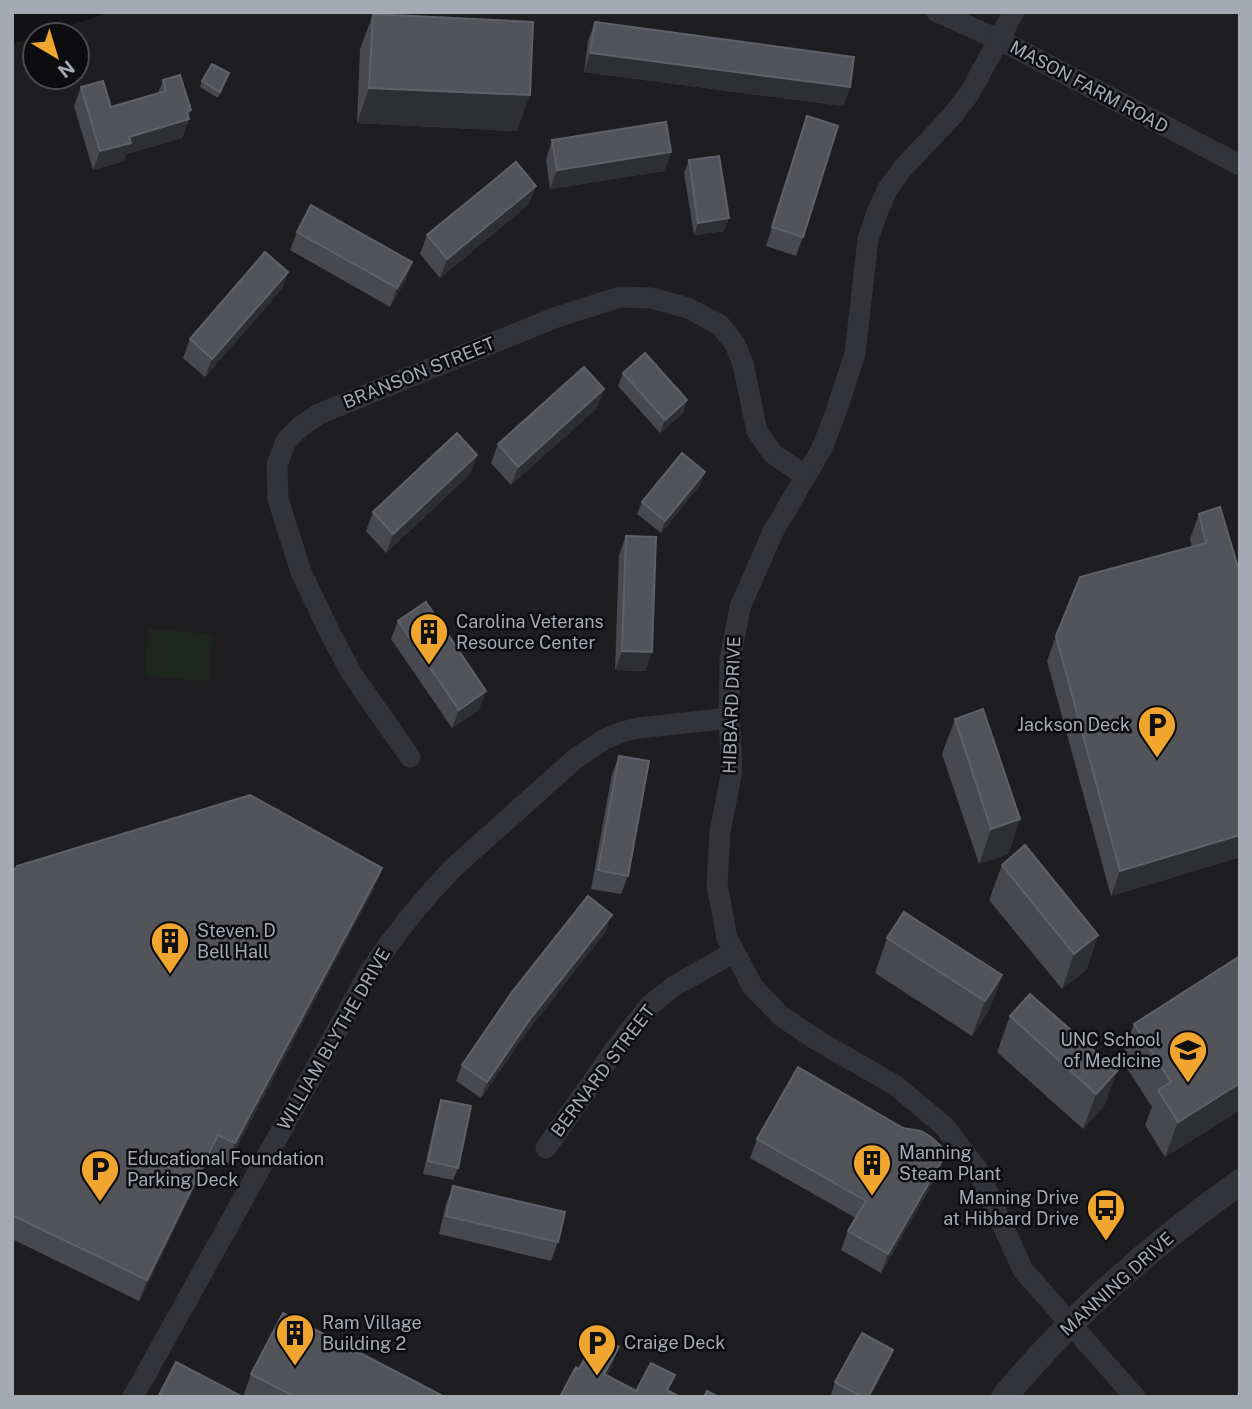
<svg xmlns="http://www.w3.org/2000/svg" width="1252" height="1409" viewBox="0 0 1252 1409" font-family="'Public Sans',sans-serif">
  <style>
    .built { fill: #1e1e21 }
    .green { fill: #1e261f }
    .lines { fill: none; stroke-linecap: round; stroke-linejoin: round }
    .minor { stroke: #333439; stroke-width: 21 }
    .tertiary { stroke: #333439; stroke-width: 26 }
    .wall { fill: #48494f }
    .shaded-wall { fill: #2e2f33 }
    .building { fill: #52545a; stroke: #5f6168; stroke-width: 2 }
    .labels { text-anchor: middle; stroke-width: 5; stroke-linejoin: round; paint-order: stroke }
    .street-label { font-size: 18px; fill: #a4a9b4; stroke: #0d0d0f }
    .poi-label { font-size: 18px; fill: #a4a9b4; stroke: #0d0d0f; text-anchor: start }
  </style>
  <rect width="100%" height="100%" fill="#121214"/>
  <polygon class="built" points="111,12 1240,12 1240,1397 12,1397 12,44 35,37 35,77 77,77 77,35 41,35"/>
  <polygon class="green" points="149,629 213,634 209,681 145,676"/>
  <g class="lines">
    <g class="minor">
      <polyline points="937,12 1000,40 1240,165"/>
      <polyline points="1014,12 969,94 952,116 902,169 887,190 877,213 868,239 855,354 836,412 822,448 773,532 740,607 730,660 729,718 732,770 720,832 717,884 727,938 753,987 781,1016 815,1039 895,1085 944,1126 977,1169 1023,1270 1135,1397"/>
      <polyline points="410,757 352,674 331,635 301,572 278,499 277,465 286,441 301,426 319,414 554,318 620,297 651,298 688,308 720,325 735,344 743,364 757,431 773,454 806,476"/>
      <polyline points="546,1148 616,1048 650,1005 674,986 734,952"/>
      <path d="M133,1397L370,971C395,934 422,900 453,868L575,759L605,739L622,732L639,728L729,718"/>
    </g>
    <path class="tertiary" d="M1004,1397C1072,1315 1153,1244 1240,1182"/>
  </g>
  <g class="wall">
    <polygon points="373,14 517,131 357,123 360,49"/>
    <polygon points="595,22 850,87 843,106 584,72 588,41"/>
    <polygon points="229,73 218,98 200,87 202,81"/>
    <polygon points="163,80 189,118 182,138 126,154 124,161 93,170 74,106 81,87 111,107 158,93"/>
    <polygon points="807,116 803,237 796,256 766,246"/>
    <polygon points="552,140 671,152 664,171 550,189 546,159"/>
    <polygon points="689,160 729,218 724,231 694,235 684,173"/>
    <polygon points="529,204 440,278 420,254 427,235"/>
    <polygon points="297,232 412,262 405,281 390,307 290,250"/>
    <polygon points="288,272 281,290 205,377 183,358 190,339"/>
    <polygon points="623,373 687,400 683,413 660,433 618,386"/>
    <polygon points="597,408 511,485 491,463 498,444"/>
    <polygon points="705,472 700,485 661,533 637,514 642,502"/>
    <polygon points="471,473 386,553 366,531 373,512"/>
    <polygon points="1199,514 1240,574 1240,857 1111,896 1047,661 1056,636 1192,547 1190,539"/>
    <polygon points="626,536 652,652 645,671 615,670 619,555"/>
    <polygon points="398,621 479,710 452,728 391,639"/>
    <polygon points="955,719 1020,819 1008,854 979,864 942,754"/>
    <polygon points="619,756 628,876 621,894 591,889 612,774"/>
    <polygon points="1002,865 1098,935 1086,970 1062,989 989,900"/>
    <polygon points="12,874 374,888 228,1164 210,1156 139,1301 12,1239"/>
    <polygon points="606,931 524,1036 481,1098 456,1081 462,1065"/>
    <polygon points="887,938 1002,975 989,1010 972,1036 875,973"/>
    <polygon points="1240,956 1240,1110 1165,1157 1145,1125 1152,1107 1121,1059 1134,1024"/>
    <polygon points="1010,1016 1117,1071 1104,1106 1083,1129 997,1052"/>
    <polygon points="441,1100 458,1168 453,1180 423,1174 437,1113"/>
    <polygon points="757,1139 942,1153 945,1155 938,1174 881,1273 841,1250 848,1231 856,1218 750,1158"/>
    <polygon points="453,1186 558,1242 551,1261 439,1234 446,1204"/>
    <polygon points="888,1362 870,1397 834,1397 831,1395 835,1382"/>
    <polygon points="251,1374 440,1397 243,1397"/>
    <polygon points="1240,1385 1240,1397 1236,1397"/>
  </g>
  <g class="shaded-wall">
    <polygon points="590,53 850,87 843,106 584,72"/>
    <polygon points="369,88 530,95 517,131 357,123"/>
    <polygon points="191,110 182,138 126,154 124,161 93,170 100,151 129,137"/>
    <polygon points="671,152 664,171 550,189 557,170"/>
    <polygon points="536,186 529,204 440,278 447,259"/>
    <polygon points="729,218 724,231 694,235 698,223"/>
    <polygon points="412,262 405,281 390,307 397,288"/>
    <polygon points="288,272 281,290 205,377 212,359"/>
    <polygon points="604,389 597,408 511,485 518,467"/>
    <polygon points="687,400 683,413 660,433 665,420"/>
    <polygon points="477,455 471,473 386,553 393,534"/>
    <polygon points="705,472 700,485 661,533 665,521"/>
    <polygon points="622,651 652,652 645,671 615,670"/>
    <polygon points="486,691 479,710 452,728 459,710"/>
    <polygon points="1020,819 1008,854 979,864 991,829"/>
    <polygon points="1240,835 1240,857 1111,896 1120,871"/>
    <polygon points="382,868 374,888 228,1164 235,1143"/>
    <polygon points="612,915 606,931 524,1036 481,1098 487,1082 530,1019"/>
    <polygon points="1098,935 1086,970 1062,989 1074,954"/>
    <polygon points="1002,975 989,1010 972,1036 985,1001"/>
    <polygon points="1117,1071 1104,1106 1083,1129 1096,1094"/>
    <polygon points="1240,1083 1240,1110 1165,1157 1178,1122"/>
    <polygon points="218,1135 210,1156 139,1301 147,1280"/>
    <polygon points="945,1155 938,1174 881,1273 888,1254"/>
    <polygon points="619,1347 610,1371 596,1397 604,1374"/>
    <polygon points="893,1350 888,1362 870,1397 868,1397"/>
  </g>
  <g class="building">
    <polygon points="373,14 533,22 530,95 369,88"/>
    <polygon points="595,22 854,57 850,87 590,53"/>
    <polygon points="212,64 229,73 220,92 202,81"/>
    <polygon points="180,75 191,110 187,112 189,119 129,137 131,143 100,151 81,87 103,81 111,107 166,91 163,80"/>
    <polygon points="807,116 838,126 803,237 772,227"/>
    <polygon points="666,122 671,152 557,170 552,140"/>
    <polygon points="719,156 729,218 698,223 689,160"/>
    <polygon points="516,162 536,186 447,259 427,235"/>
    <polygon points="311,205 412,262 397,288 297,232"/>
    <polygon points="265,252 288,272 212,359 190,339"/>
    <polygon points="645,353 687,400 665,420 623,373"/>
    <polygon points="584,367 604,389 518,467 498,444"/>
    <polygon points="457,433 477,455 393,534 373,512"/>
    <polygon points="682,453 705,472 665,521 642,502"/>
    <polygon points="1220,507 1240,574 1240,835 1120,871 1056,636 1080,577 1206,543 1199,514"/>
    <polygon points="626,536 656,537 652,652 622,651"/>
    <polygon points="426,602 486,691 459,710 398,621"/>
    <polygon points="983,709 1020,819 991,829 955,719"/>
    <polygon points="619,756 649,761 628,876 598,870"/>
    <polygon points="250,795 382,868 235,1143 218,1135 147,1280 12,1215 12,874 17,866"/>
    <polygon points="1025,845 1098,935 1074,954 1002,865"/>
    <polygon points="588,896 612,915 530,1019 487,1082 462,1065 512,992"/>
    <polygon points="904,912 1002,975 985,1001 887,938"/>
    <polygon points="1240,956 1240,1083 1178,1122 1158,1090 1171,1082 1134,1024"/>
    <polygon points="1030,994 1117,1071 1096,1094 1010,1016"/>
    <polygon points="798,1067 903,1128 921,1131 931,1137 944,1149 941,1153 945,1155 888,1254 848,1231 866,1201 757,1139"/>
    <polygon points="441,1100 471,1106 458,1168 428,1161"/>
    <polygon points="453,1186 565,1212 558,1242 446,1216"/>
    <polygon points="283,1313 441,1395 440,1397 295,1397 251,1374"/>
    <polygon points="862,1333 893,1350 868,1397 862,1397 835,1382"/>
    <polygon points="598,1335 619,1347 604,1374 636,1391 651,1363 675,1375 667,1390 680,1397 560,1397 576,1367 579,1369"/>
    <polygon points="176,1362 241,1396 240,1397 158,1397"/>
    <polygon points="707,1391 718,1397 704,1397"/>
  </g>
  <defs>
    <g id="building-pin" transform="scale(2.0125)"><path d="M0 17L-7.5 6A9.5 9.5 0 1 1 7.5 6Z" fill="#f0a62e" stroke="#0d0d0f"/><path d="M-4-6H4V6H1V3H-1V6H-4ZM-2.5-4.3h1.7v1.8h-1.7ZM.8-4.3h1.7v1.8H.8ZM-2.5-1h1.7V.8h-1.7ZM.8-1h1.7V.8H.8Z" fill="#111"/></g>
    <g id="parking-pin" transform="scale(2.0125)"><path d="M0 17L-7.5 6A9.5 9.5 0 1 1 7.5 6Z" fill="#f0a62e" stroke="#0d0d0f"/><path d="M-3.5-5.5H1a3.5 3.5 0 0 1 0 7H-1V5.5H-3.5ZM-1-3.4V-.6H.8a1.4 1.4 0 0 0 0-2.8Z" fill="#111"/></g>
    <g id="university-pin" transform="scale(2.0125)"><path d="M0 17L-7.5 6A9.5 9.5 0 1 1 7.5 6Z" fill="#f0a62e" stroke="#0d0d0f"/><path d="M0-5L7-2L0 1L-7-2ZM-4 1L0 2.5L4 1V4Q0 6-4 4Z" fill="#111"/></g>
    <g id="bus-pin" transform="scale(2.0125)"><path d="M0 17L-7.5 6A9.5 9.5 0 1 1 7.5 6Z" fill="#f0a62e" stroke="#0d0d0f"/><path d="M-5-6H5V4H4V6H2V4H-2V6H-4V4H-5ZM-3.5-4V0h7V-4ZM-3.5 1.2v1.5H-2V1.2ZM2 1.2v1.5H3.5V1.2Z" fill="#111"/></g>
  </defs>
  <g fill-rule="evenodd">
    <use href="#building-pin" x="429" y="632"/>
    <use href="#parking-pin" x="1157" y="725"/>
    <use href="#building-pin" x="170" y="941"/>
    <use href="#university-pin" x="1188" y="1050"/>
    <use href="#building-pin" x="872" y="1163"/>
    <use href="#parking-pin" x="100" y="1169"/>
    <use href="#bus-pin" x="1106" y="1208"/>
    <use href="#building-pin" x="295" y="1333"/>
    <use href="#parking-pin" x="597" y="1343"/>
  </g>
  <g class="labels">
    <g class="street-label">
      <text transform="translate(1089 87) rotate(28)" y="6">MASON FARM ROAD</text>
      <text transform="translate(419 373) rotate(-22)" y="6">BRANSON STREET</text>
      <text transform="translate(732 705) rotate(-88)" y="6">HIBBARD DRIVE</text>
      <text transform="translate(334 1039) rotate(-60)" y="6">WILLIAM BLYTHE DRIVE</text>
      <text transform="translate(603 1071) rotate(-53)" y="6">BERNARD STREET</text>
      <text transform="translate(1117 1284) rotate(-42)" y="6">MANNING DRIVE</text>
    </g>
    <g class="poi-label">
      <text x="456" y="628">Carolina Veterans<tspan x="456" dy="21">Resource Center</tspan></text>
      <text x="1130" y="731" text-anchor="end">Jackson Deck</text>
      <text x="197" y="937">Steven. D<tspan x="197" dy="21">Bell Hall</tspan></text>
      <text x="1161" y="1046" text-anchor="end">UNC School<tspan x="1161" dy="21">of Medicine</tspan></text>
      <text x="899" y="1159">Manning<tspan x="899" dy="21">Steam Plant</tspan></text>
      <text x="127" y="1165">Educational Foundation<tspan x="127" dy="21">Parking Deck</tspan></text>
      <text x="1079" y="1204" text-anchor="end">Manning Drive<tspan x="1079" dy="21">at Hibbard Drive</tspan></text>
      <text x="322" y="1329">Ram Village<tspan x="322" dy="21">Building 2</tspan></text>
      <text x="624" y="1349">Craige Deck</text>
    </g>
  </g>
  <rect width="1252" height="1409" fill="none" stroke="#a4a9b4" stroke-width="28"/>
  <g transform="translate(56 56) rotate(142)"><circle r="33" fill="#0d0d0f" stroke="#494b51" stroke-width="2"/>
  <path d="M0-5L12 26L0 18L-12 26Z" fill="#f0a62e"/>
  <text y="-10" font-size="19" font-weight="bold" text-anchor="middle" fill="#a4a9b4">N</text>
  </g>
</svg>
